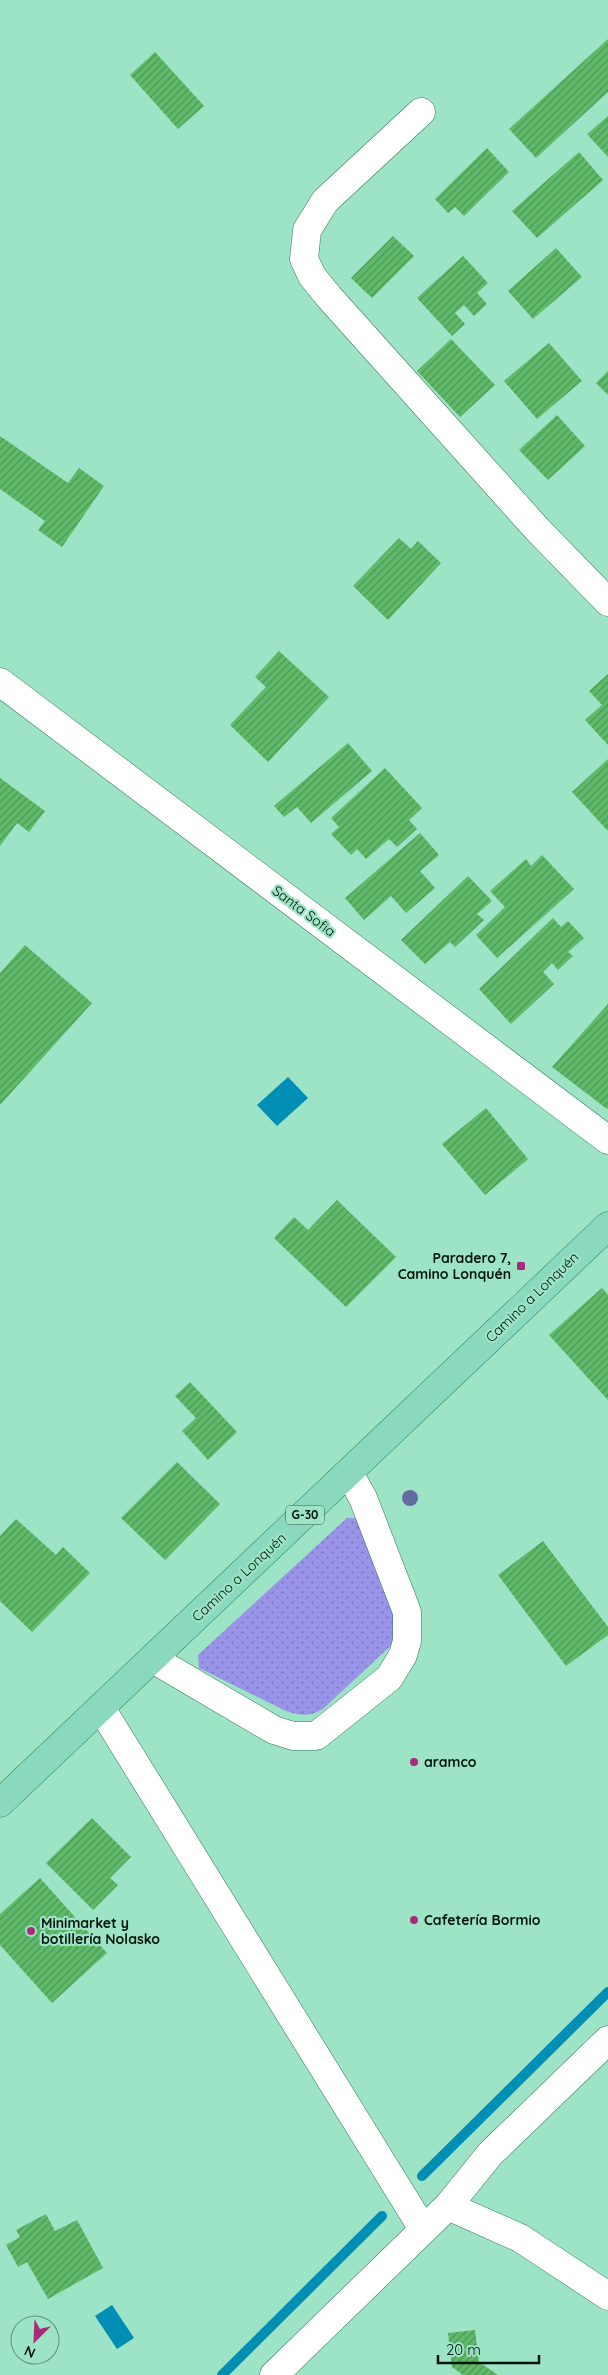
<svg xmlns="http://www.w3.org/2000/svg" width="608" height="2375" viewBox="0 0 608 2375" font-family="Quicksand,sans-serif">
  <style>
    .grass { fill: url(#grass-dots) }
    .water { fill: #008eb5 }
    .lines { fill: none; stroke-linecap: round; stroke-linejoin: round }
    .stream { stroke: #008eb5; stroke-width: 10 }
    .building { fill: url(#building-hatch) }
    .minor-casing { stroke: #33785e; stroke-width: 29 }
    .major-casing { stroke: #278464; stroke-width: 29 }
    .minor { stroke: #fff; stroke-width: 28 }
    .major { stroke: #8ad9be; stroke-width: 28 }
    .tree { fill: #636ba1 }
    .poi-dot { fill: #a82a7b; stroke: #9de3c5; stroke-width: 2 }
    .labels { text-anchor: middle; stroke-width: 4.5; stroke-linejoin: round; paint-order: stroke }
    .shield { fill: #9de3c5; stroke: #2f5344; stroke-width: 1 }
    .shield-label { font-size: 12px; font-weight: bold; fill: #00150c }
    .street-label { font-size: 14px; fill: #00150c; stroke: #9de3c5 }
    .poi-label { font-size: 14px; font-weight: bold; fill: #00150c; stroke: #9de3c5; text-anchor: start }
  </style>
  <defs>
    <pattern id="grass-dots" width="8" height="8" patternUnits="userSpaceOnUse" patternTransform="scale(1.25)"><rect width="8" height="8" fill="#9a94e8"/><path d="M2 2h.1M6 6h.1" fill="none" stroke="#7b78ba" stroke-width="1.8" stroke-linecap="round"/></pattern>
    <pattern id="building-hatch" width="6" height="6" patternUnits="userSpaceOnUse" patternTransform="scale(1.25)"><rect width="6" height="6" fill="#5fba69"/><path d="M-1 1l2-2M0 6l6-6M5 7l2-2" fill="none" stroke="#4c9655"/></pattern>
  </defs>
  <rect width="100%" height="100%" fill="#9de3c5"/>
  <path class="grass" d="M347,1518H362L403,1621L398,1639L324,1708C310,1717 301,1716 286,1711L199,1668L198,1655Z"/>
  <g class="water">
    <polygon points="288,1077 308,1098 277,1126 257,1105"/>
    <polygon points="112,2305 134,2338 117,2349 95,2316"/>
  </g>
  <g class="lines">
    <g class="stream">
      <polyline points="422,2176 608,1992"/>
      <polyline points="222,2375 382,2216"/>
    </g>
  </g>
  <g class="building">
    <polygon points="608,39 608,92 536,158 509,129"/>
    <polygon points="155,52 204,106 178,129 130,75"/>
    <polygon points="608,116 608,157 587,134"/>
    <polygon points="487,148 509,172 464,216 455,207 448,213 435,199"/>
    <polygon points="579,152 603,180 537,238 512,211"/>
    <polygon points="393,236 414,256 372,298 351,278"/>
    <polygon points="556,248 582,277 533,319 508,291"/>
    <polygon points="463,256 488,283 477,293 487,304 474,316 464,305 455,313 465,324 452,336 417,298"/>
    <polygon points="451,339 495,385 460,417 417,371"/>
    <polygon points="549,343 582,381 537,419 504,381"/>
    <polygon points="608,371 608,395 596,383"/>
    <polygon points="557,415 585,446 548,480 519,450"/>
    <polygon points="0,436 68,483 79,468 104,486 62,547 38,530 45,521 0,489"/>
    <polygon points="399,538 411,549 418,541 441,563 388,620 353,586"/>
    <polygon points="279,651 329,697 268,762 230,725 266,687 255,677"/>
    <polygon points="608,674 608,745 585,720 602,705 589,691"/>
    <polygon points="348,743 372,771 311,823 297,807 284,817 274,806"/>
    <polygon points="608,759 608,831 572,792"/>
    <polygon points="385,768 422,808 409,820 417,829 397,847 389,839 366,859 357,849 351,855 331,834 339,827 331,818"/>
    <polygon points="0,778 45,811 29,832 17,823 0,846"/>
    <polygon points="420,833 439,855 420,871 435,888 406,913 391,896 364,920 345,898"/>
    <polygon points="542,855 574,889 497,958 476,935 505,907 490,891 526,859 531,866"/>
    <polygon points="468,876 492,901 477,914 484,920 455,947 450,942 425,964 401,940"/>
    <polygon points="553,918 561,927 568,921 584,938 568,952 573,956 558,970 552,963 543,972 554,984 511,1024 479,989"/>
    <polygon points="25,945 92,1003 0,1105 0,973"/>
    <polygon points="608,1004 608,1108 607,1109 552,1067"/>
    <polygon points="486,1108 528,1159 485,1195 442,1144"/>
    <polygon points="337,1200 396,1257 346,1307 274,1238 294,1217 308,1230"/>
    <polygon points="602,1288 608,1295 608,1400 549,1335"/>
    <polygon points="190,1382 237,1432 208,1460 182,1431 196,1418 175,1396"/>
    <polygon points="177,1462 220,1504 165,1560 121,1518"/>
    <polygon points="16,1519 56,1555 63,1547 90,1573 32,1632 0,1601 0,1536"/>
    <polygon points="543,1541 608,1627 608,1635 566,1666 498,1575"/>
    <polygon points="92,1818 131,1857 110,1878 118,1885 93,1910 46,1863"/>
    <polygon points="40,1878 107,1953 52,2003 0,1945 0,1914"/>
    <polygon points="46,2214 55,2231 77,2220 103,2268 48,2299 27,2262 18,2267 6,2245 20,2237 16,2230"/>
    <polygon points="475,2330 479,2362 498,2375 463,2375 452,2367 448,2333"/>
  </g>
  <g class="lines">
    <g class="minor-casing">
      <g id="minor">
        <polyline points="421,112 325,201 307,230 304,259 312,276 329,297 537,529 608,602"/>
        <polyline points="0,682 608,1140"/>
        <polyline points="153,1659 274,1730 293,1736 316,1736 389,1678 403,1655 407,1641 407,1612 363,1498 349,1473"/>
        <polyline points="101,1708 423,2229"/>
        <polyline points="448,2206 520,2238 608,2296"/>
        <polyline points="274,2375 448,2206 490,2154 608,2040"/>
      </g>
    </g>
    <g class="major-casing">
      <polyline id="major" points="0,1803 608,1226"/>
    </g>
    <use href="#minor" class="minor"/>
    <use href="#major" class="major"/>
  </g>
  <circle class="tree" cx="410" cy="1498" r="8"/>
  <g class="poi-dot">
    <rect x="516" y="1261" width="10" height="10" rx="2.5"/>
    <circle cx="414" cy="1762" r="5"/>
    <circle cx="414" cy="1920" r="5"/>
    <circle cx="31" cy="1931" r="5"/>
  </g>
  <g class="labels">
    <rect class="shield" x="286" y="1505.5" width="38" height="19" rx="4"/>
    <g class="shield-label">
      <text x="305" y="1519">G-30</text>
    </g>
    <g class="street-label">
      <text transform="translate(304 911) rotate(37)" y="5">Santa Sofia</text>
      <text transform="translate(532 1297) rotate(-44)" y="5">Camino a Lonquén</text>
      <text transform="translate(239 1577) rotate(-43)" y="5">Camino a Lonquén</text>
    </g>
    <g class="poi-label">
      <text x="511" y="1263" text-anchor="end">Paradero 7,<tspan x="511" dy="16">Camino Lonquén</tspan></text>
      <text x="424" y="1767">aramco</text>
      <text x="424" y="1925">Cafetería Bormio</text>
      <text x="41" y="1928">Minimarket y<tspan x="41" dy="16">botillería Nolasko</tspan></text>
    </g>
  </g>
  <g transform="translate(35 2340) rotate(204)"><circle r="24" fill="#9de3c5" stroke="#5e917b"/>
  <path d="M0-4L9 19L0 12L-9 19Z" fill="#a82a7b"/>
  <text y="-8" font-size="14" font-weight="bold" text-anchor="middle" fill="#00150c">N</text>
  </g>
  <path d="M438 2355v8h101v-8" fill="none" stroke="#00150c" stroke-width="2.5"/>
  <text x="446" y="2355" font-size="15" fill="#00150c" stroke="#9de3c5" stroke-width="4" paint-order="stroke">20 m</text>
</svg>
